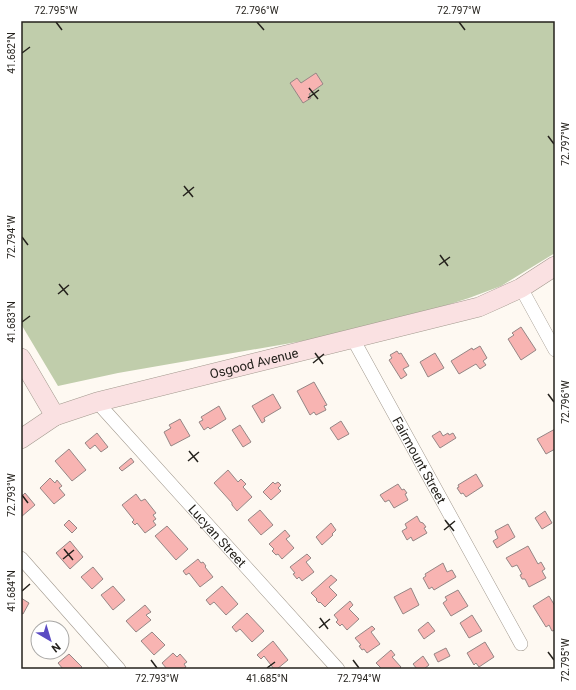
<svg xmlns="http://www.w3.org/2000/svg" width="576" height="690" viewBox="0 0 576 690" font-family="Roboto,sans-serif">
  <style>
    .green { fill: #c0cdab }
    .building { fill: #f8b4b2; stroke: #958685 }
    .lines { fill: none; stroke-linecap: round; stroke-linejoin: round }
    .street-casing { stroke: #a2998e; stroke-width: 14 }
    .secondary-casing { stroke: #a2998e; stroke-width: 20 }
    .street { stroke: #fff; stroke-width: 13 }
    .secondary { stroke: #fae1e2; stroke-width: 19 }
    .ticks { fill: none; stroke: #25221d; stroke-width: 1.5 }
    .labels { text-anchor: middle; stroke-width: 4; stroke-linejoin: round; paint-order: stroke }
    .street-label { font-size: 13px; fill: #25221d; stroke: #fff }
    .neatline { fill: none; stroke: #25221d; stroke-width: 1.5 }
    .ticks-label { font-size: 10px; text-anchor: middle; fill: #25221d }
  </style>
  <rect width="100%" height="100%" fill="#fef9f2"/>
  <polygon class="green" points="21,21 555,21 555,253 501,286 469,298 416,315 337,335 118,373 58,386 21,324"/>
  <g class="building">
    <polygon points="316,73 323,84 309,94 311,98 303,103 290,83 297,78 301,83"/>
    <polygon points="521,327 536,350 521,360 508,339 514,335 512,333"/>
    <polygon points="480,346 487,358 483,361 486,365 480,369 476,364 459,374 451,361 472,348 473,350"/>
    <polygon points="397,351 399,354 401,353 409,366 403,369 407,375 401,379 389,360 392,358 390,355"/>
    <polygon points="435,353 444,368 428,377 420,362"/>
    <polygon points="314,382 327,405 324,406 326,410 316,415 314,412 310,415 297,391"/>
    <polygon points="273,394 281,408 264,418 265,421 262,423 252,406"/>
    <polygon points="219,406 226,419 210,429 208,427 204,430 199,422 203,420 201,417"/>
    <polygon points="180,419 190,436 171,446 164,432 171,428 169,425"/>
    <polygon points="341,421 349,434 338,440 330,428"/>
    <polygon points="240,425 251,442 243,447 232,430"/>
    <polygon points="555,429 555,449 546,454 537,439"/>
    <polygon points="440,431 443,436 448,433 449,435 453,433 456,438 440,448 432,436"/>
    <polygon points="97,433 108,447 101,452 95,445 90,449 85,443"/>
    <polygon points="69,449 86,470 72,481 55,461"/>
    <polygon points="131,458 134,462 122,471 119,468"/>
    <polygon points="228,470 238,482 241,479 246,484 243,487 252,497 237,511 232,505 232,503 214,483"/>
    <polygon points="476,474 483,486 466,497 463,493 461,494 457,488 459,487 458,485"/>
    <polygon points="50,478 55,483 57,480 62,486 59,488 65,495 54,504 40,488"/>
    <polygon points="273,482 275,484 278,482 281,485 278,488 281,491 271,500 263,492"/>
    <polygon points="398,484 402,490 404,489 407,493 405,494 408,500 394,508 389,500 385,502 380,495"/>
    <polygon points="25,493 35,505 21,517 21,497"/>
    <polygon points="136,494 141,501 145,499 156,513 153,515 156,519 153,521 156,525 145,533 137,523 135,525 132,522 134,520 122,505"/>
    <polygon points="260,510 273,525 261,535 248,520"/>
    <polygon points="545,511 552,523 542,529 535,518"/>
    <polygon points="417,516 420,522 423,523 426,527 424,528 427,533 413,541 411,537 407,540 402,531 407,528 405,524"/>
    <polygon points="69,520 77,528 72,533 64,525"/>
    <polygon points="331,523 336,530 332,534 333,535 322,545 316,537"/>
    <polygon points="508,524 515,537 497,548 493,541 498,538 495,531"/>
    <polygon points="167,526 188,549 176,560 155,536"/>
    <polygon points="285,530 290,536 286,539 294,548 282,559 278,554 276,555 272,551 274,549 269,544"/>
    <polygon points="70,541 83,557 70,569 56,553"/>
    <polygon points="528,546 538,564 541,562 545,569 542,571 546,578 529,587 525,579 522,579 520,575 522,574 517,565 512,567 506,558"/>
    <polygon points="307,554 311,558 306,562 314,572 302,581 299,577 297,579 293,574 295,573 290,567"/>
    <polygon points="198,559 201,563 203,562 206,566 205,567 213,577 200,587 189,573 186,575 183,571"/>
    <polygon points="443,563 447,572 452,570 456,577 434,590 432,587 429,589 423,578 426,576 425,574"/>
    <polygon points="93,567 103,579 92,589 81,577"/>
    <polygon points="331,575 337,580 329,587 337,595 325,607 320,602 319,603 316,600 317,599 311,593"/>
    <polygon points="113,586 125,600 113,610 101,595"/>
    <polygon points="222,586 238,604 226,615 214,602 210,605 206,600"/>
    <polygon points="411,588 419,605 403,614 394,597"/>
    <polygon points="458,590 468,606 451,616 443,603 447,600 445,597"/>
    <polygon points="549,596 555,606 555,630 552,631 549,625 546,627 533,606"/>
    <polygon points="21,598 29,603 23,614 21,613"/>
    <polygon points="350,601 353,605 349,609 359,619 347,630 342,624 340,626 336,622 338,620 334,615"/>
    <polygon points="145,605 151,612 146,615 151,620 136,632 126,621"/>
    <polygon points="247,613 264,631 252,642 240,629 236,632 232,627"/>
    <polygon points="472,615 482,631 469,638 460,623"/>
    <polygon points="428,622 435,631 424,639 418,630"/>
    <polygon points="372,626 375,629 371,632 380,644 367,653 364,649 362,650 359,646 361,645 355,638"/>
    <polygon points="152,632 165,645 154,655 141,641"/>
    <polygon points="273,641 288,660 277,669 274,669 264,656 261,659 257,655"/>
    <polygon points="485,642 494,657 479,667 476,663 474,665 467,653"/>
    <polygon points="446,648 450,656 438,662 434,654"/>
    <polygon points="391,650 395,655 392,657 401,667 399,669 382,669 376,663"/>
    <polygon points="173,653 177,657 180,654 187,662 184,664 186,667 183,669 167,669 162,663"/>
    <polygon points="69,654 82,667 80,669 63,669 58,663"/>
    <polygon points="423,656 429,665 424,669 417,669 413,664"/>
  </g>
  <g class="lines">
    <g class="street-casing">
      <g id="street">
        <polyline points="521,288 555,350"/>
        <path id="s1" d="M353,339L521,644"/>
        <path id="s2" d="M97,402L338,669"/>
        <polyline points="21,558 119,669"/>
      </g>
    </g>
    <g class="secondary-casing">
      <g id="secondary">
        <polyline points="21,358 55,416"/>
        <path id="s3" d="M21,439L55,416L97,402L479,307L521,288L555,266"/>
      </g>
    </g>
    <use href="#street" class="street"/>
    <use href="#secondary" class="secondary"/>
  </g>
  <path class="ticks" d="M56,22L62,30M257,22L264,30M459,22L465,30M22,53L30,47M309,88L318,99M308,98L319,90M548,136L554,144M184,186L193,197M183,196L194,187M22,237L28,245M440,255L448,266M439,265L450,257M59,284L68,295M58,294L69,285M22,322L30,316M315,353L323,364M313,363L324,354M548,394L554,402M189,451L198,462M188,461L199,452M22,495L28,503M445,520L454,531M444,530L455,521M64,549L73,560M63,559L74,550M22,591L30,584M320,618L328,629M319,628L330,619M548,652L554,660M151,660L157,668M353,660L359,668M267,668L275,662"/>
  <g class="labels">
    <g class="street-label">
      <text dy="5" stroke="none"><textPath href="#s3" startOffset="247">Osgood Avenue</textPath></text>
      <text dy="5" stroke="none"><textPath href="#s1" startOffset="138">Fairmount Street</textPath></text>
      <text dy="5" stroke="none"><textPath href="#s2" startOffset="180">Lucyan Street</textPath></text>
    </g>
  </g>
  <rect width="576" height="690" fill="none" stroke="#ffffff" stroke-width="44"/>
  <g transform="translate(50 640) rotate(142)"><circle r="19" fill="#ffffff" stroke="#a8a7a5"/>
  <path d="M0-3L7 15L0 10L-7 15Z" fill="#5b4bc3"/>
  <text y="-6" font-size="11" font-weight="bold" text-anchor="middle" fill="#25221d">N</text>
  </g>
  <rect x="22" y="22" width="532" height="646" class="neatline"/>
  <g class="ticks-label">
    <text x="56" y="14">72.795°W</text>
    <text x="257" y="14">72.796°W</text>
    <text x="459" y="14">72.797°W</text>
    <text transform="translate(11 53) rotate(-90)" y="4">41.682°N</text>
    <text transform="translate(565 144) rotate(-90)" y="4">72.797°W</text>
    <text transform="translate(11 237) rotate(-90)" y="4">72.794°W</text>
    <text transform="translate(11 322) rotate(-90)" y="4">41.683°N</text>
    <text transform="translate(565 402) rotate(-90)" y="4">72.796°W</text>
    <text transform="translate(11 495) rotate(-90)" y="4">72.793°W</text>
    <text transform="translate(11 591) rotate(-90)" y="4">41.684°N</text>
    <text transform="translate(565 660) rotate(-90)" y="4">72.795°W</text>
    <text x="157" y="682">72.793°W</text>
    <text x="267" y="682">41.685°N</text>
    <text x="359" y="682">72.794°W</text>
  </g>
</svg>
